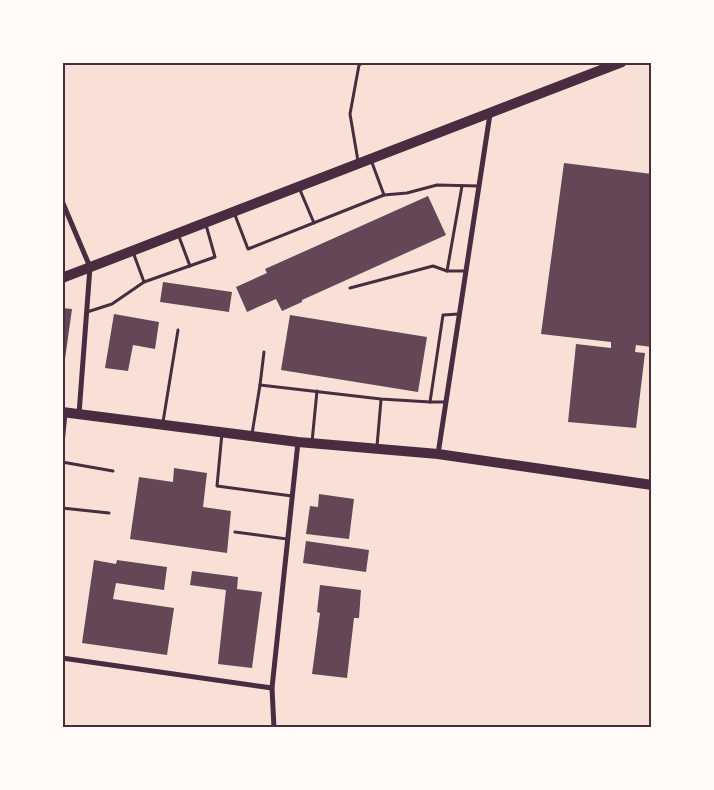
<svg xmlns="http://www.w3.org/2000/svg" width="714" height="790" viewBox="0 0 714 790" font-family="Barlow,sans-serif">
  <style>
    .building { fill: #644757 }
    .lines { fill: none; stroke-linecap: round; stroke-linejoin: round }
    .service { stroke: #4a2c40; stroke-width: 3 }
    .minor { stroke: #4a2c40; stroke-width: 5 }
    .primary { stroke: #4a2c40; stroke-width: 10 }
    .neatline { fill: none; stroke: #4a2c40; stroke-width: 2 }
  </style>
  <rect width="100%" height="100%" fill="#f7e1d7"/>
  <g class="building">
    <polygon points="564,163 652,174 652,347 636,345 635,352 645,353 636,428 568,422 576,344 611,348 611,342 541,334"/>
    <polygon points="428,196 446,235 302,300 302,302 282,311 276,299 247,312 236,287 267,273 265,269"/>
    <polygon points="163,282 232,292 229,312 160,302"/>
    <polygon points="62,308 72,309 64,366 62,366"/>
    <polygon points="114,314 159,322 155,349 133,345 128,371 105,368"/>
    <polygon points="290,315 427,337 418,392 281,370"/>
    <polygon points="174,468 207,473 203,507 231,511 227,553 130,539 139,477 173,482"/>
    <polygon points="319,494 354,499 349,539 306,534 310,506 318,507"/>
    <polygon points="306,541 369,550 366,572 303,563"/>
    <polygon points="94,560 116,564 117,560 167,567 164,590 116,583 113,599 174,608 167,655 82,643"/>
    <polygon points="192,571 238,577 237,589 262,592 252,668 218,664 226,590 190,585"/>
    <polygon points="320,585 361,590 359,618 354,618 347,678 312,674 320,613 317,612"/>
  </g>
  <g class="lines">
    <g class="service">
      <polyline points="371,160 384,195"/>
      <polyline points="358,161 350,114 359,65 364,62"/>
      <polyline points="462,186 447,271 466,271"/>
      <polyline points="300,190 314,223"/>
      <polyline points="235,215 248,249 384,195 407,193 437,185 479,186"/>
      <polyline points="178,234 190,266"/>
      <polyline points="133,252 144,282"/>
      <polyline points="350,288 433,266 447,271"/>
      <polyline points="87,312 112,304 144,282 215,257 206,225"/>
      <polyline points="260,385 264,352"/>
      <polyline points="430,402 446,402"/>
      <polyline points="163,422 178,330"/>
      <polyline points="222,433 217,486 292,496"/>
      <polyline points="252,434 260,385 381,399 430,402 443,315 459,314"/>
      <polyline points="312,442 317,391"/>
      <polyline points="377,446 381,400"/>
      <polyline points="62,454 66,413"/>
      <polyline points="62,462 113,471"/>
      <polyline points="62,508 109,513"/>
      <polyline points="235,532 287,539"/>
    </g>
    <g class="minor">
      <polyline points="62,201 90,267 79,414"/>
      <polyline points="438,454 490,114"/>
      <polyline points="62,658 272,688"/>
      <polyline points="274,728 272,688 298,442"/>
    </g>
    <g class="primary">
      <polyline points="62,278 622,62"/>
      <polyline points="62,412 298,442 438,454 652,485"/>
    </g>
  </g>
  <rect width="714" height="790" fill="none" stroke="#fffaf5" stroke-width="128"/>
  <rect x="64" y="64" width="586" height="662" class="neatline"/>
</svg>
